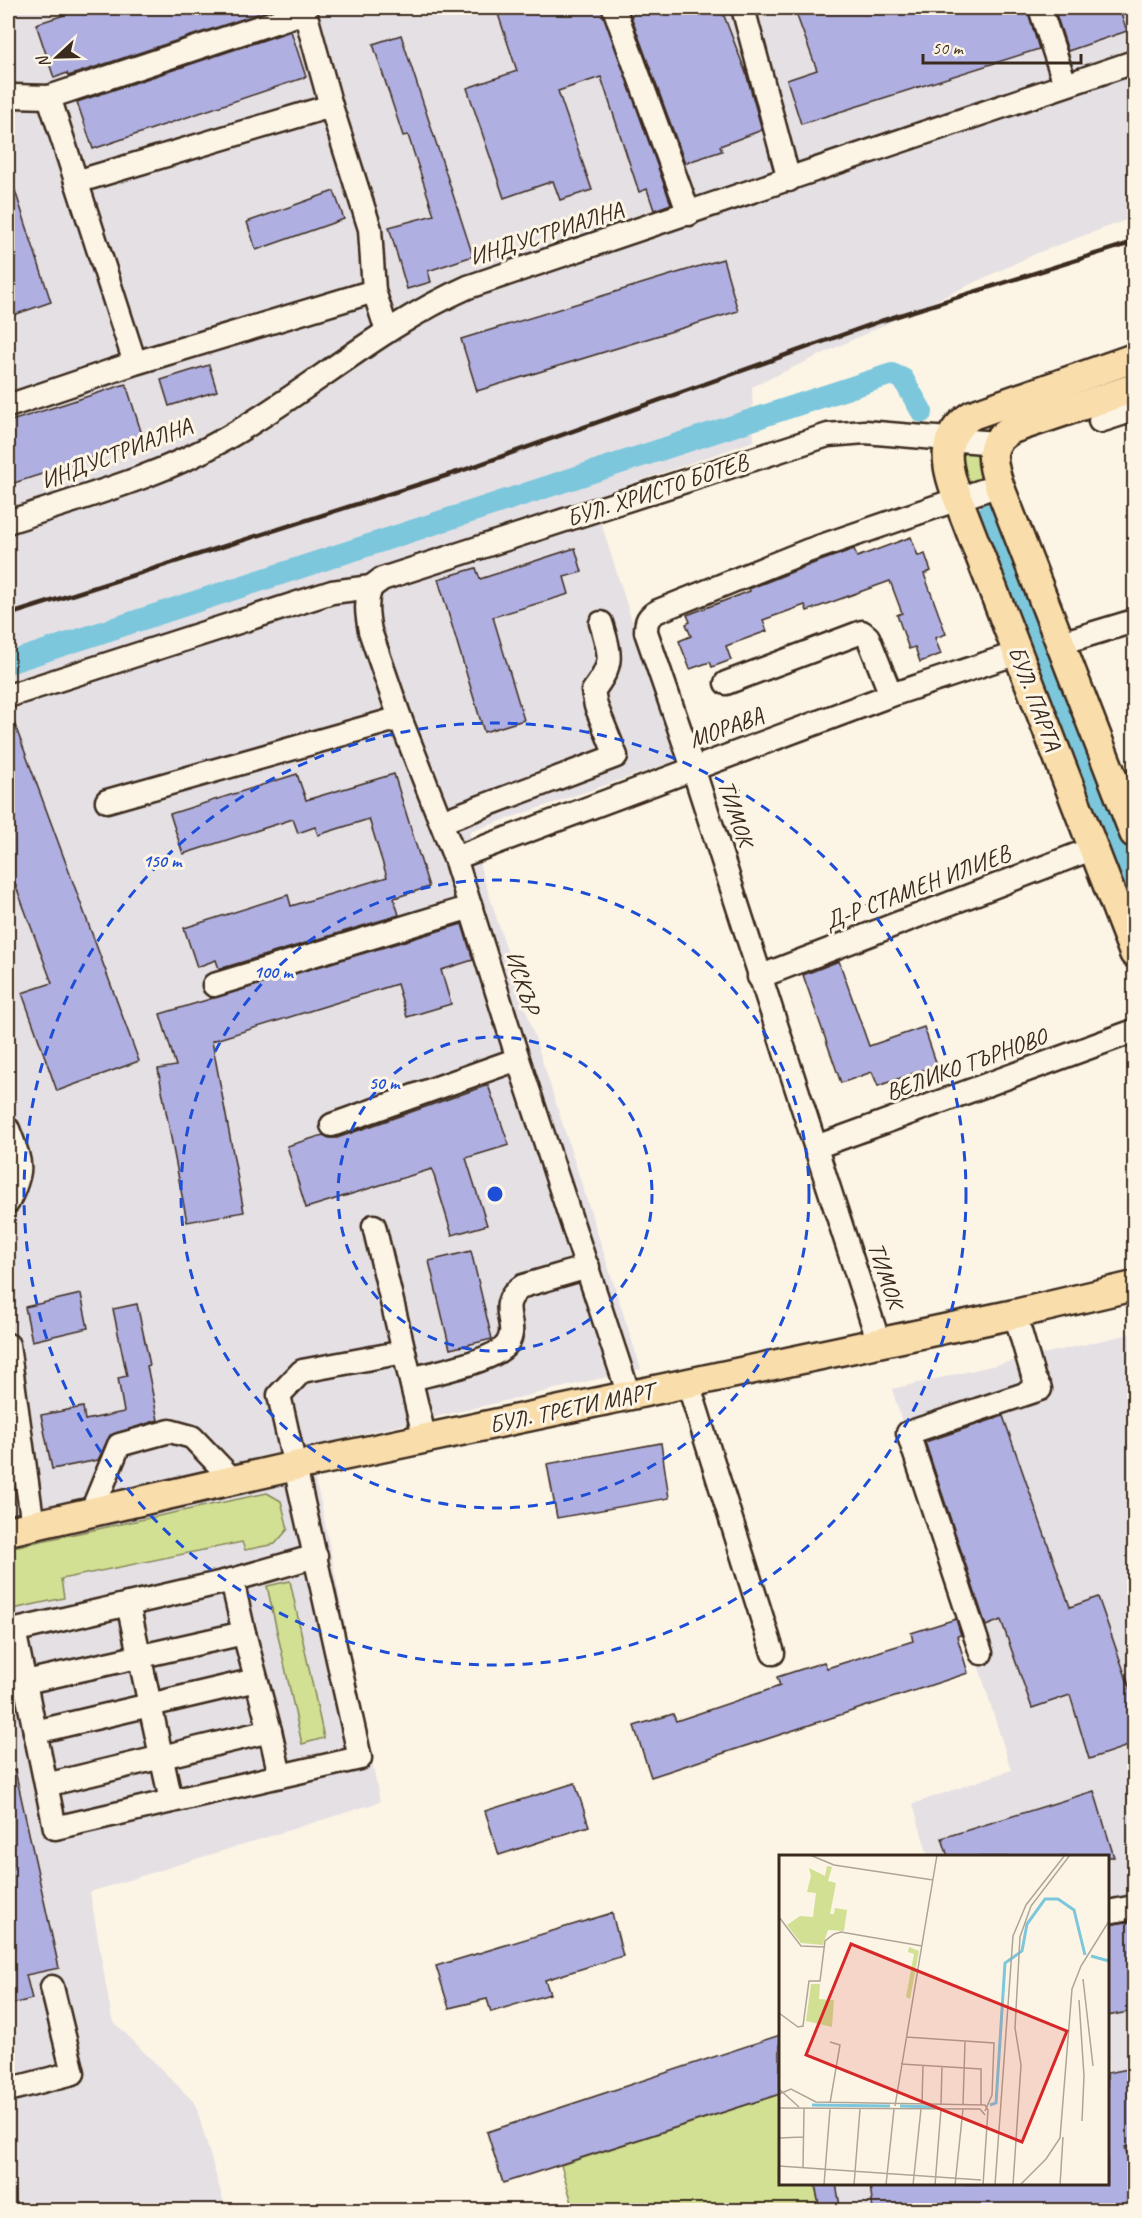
<svg xmlns="http://www.w3.org/2000/svg" width="1142" height="2218" viewBox="0 0 1142 2218" font-family="Caveat,sans-serif">
  <style>
    .built { fill: #e5e0e4 }
    .green { fill: #d1e093; stroke: #868558; stroke-width: 1.5 }
    .lines { fill: none; stroke-linecap: round; stroke-linejoin: round }
    .canal { stroke: #7dc7dd; stroke-width: 22 }
    .building { fill: #afafe1; stroke: #3b2a1e; stroke-width: 1.5 }
    .minor-casing { stroke: #3b2a1e; stroke-width: 27 }
    .major-casing { stroke: #3b2a1e; stroke-width: 33 }
    .minor { stroke: #fcf5e5; stroke-width: 22 }
    .major { stroke: #f9ddab; stroke-width: 28 }
    .rail { stroke: #3b2a1e; stroke-width: 4.5 }
    .ring { fill: none; stroke: #1d4ed8; stroke-width: 3; stroke-dasharray: 10 8 }
    .labels { text-anchor: middle; stroke-width: 6; stroke-linejoin: round; paint-order: stroke }
    .street-label { font-size: 24px; fill: #3b2a1e; stroke: #fcf5e5 }
    .inset-river { fill: none; stroke: #7dc7dd; stroke-width: 3 }
    .inset-road { fill: none; stroke: #afa495; stroke-width: 1.5 }
    .view { fill: #d62828; fill-opacity: 0.15; stroke: #d62828; stroke-width: 3 }
    .inset-edge { fill: none; stroke: #3b2a1e; stroke-width: 3 }
    .centre { fill: #1d4ed8; stroke: #fcf5e5; stroke-width: 3 }
    .ring-label { font-size: 18px; text-anchor: middle; font-weight: bold; fill: #1d4ed8; stroke: #fcf5e5; stroke-width: 6; stroke-linejoin: round; paint-order: stroke }
  </style>
  <rect width="100%" height="100%" fill="#fcf5e5"/>
  <filter id="ink" filterUnits="userSpaceOnUse"><feTurbulence type="fractalNoise" baseFrequency=".0167" numOctaves="2"/><feDisplacementMap in="SourceGraphic" scale="12" xChannelSelector="R" yChannelSelector="G"/><feConvolveMatrix kernelMatrix="1 2 1 2 8 2 1 2 1" color-interpolation-filters="sRGB"/></filter>
  <g filter="url(#ink)">
    <g class="built">
      <polygon points="8,8 1134,8 1134,217 1037,253 752,387 754,441 593,497 676,761 469,832 641,1369 307,1447 321,1503 380,1802 90,1892 112,2020 195,2103 226,2210 8,2210"/>
      <polygon points="1134,1333 1134,1897 1108,1903 1108,1856 928,1856 913,1804 1011,1770 892,1389"/>
      <polygon points="1134,1917 1134,2210 820,2210 815,2184 1108,2184 1108,1922"/>
    </g>
    <g class="green">
      <polygon points="965,451 976,453 987,481 968,489 960,455"/>
      <polygon points="267,1493 281,1501 288,1529 275,1544 245,1550 242,1542 61,1579 64,1598 8,1610 8,1548"/>
      <polygon points="290,1581 324,1738 302,1744 267,1586"/>
      <polygon points="780,2094 780,2184 815,2184 820,2210 574,2210 561,2165"/>
    </g>
    <g class="lines">
      <g class="canal">
        <polyline points="989,513 1134,891"/>
        <polyline points="8,663 892,374 903,379 922,412"/>
      </g>
    </g>
    <g class="building">
      <polygon points="86,8 276,8 68,76 67,73 54,78 36,24"/>
      <polygon points="496,8 601,8 671,204 654,210 647,189 639,192 601,77 558,91 592,190 560,200 553,181 504,198 467,88 517,71"/>
      <polygon points="628,8 721,8 746,73 762,130 720,146 722,151 685,163"/>
      <polygon points="794,8 1027,8 1039,49 801,124 787,80 817,70"/>
      <polygon points="1054,8 1119,8 1127,31 1068,51"/>
      <polygon points="291,31 306,77 93,149 77,102"/>
      <polygon points="401,35 473,256 428,271 431,282 407,289 389,227 434,215 408,135 403,136 373,44"/>
      <polygon points="11,178 51,302 8,317 8,179"/>
      <polygon points="334,191 344,219 256,250 247,222"/>
      <polygon points="723,259 738,311 477,391 461,339"/>
      <polygon points="209,365 217,391 169,406 161,380"/>
      <polygon points="126,384 144,441 8,485 8,422"/>
      <polygon points="911,537 918,556 925,554 931,571 924,574 946,634 935,638 941,654 920,662 915,647 909,649 897,615 902,613 890,581 807,611 805,605 763,620 767,631 726,646 731,660 712,667 710,662 690,669 679,641 691,636 686,624 690,622 687,615 750,591 749,589 812,564 854,549 857,557"/>
      <polygon points="575,548 582,572 564,577 569,594 493,617 524,720 484,732 438,579 476,568 480,579"/>
      <polygon points="8,709 9,709 139,1061 57,1091 22,993 52,983 8,865"/>
      <polygon points="297,774 306,800 394,774 429,887 394,898 399,915 219,969 216,960 197,967 184,928 288,895 291,906 387,877 369,819 318,835 315,827 298,833 293,819 183,854 170,814"/>
      <polygon points="462,924 473,960 441,970 451,1004 407,1017 397,984 212,1041 244,1212 187,1222 158,1069 176,1066 160,1014"/>
      <polygon points="839,961 869,1046 924,1027 937,1065 878,1086 872,1072 841,1083 803,975"/>
      <polygon points="488,1085 509,1145 466,1158 487,1225 452,1235 432,1169 306,1208 287,1146 323,1135 329,1138 337,1138"/>
      <polygon points="471,1251 492,1339 450,1349 429,1261"/>
      <polygon points="81,1294 88,1328 32,1341 25,1307"/>
      <polygon points="137,1304 150,1365 147,1366 158,1420 110,1435 98,1460 52,1469 41,1415 83,1407 85,1420 124,1412 118,1378 127,1376 113,1309"/>
      <polygon points="1003,1416 1070,1607 1098,1597 1134,1700 1134,1744 1089,1759 1070,1695 1032,1708 1001,1620 986,1626 925,1442"/>
      <polygon points="661,1443 669,1498 557,1518 547,1464"/>
      <polygon points="956,1619 961,1635 957,1636 968,1673 651,1777 634,1726 673,1714 676,1721 780,1686 777,1677 824,1662 827,1668 913,1641 911,1633"/>
      <polygon points="15,1770 59,1968 26,1975 32,1999 8,2005 8,1771"/>
      <polygon points="575,1783 589,1826 499,1855 485,1811"/>
      <polygon points="1094,1791 1114,1857 948,1857 942,1838"/>
      <polygon points="612,1913 623,1956 545,1980 550,1994 491,2012 487,1999 449,2008 436,1966"/>
      <polygon points="1134,1921 1134,2011 1107,2016 1107,1925"/>
      <polygon points="780,2035 780,2094 503,2183 487,2132"/>
      <polygon points="1134,2068 1134,2145 1125,2147 1134,2174 1134,2211 873,2211 870,2184 1107,2184 1107,2073"/>
      <polygon points="815,2184 836,2184 841,2211 820,2211"/>
    </g>
    <g class="lines">
      <g class="minor-casing">
        <g id="minor">
          <polyline points="614,8 689,214"/>
          <polyline points="743,8 789,180"/>
          <polyline points="1040,8 1065,84"/>
          <polyline points="13,96 49,97"/>
          <polyline points="76,182 331,106"/>
          <polyline points="374,291 387,331"/>
          <polyline points="8,406 135,363 374,291 370,229 331,106 305,12 49,97 135,363"/>
          <polyline points="1100,421 1134,410"/>
          <path d="M8,522C79,498 159,477 225,439C308,392 380,326 468,287L1134,62"/>
          <path d="M371,587C365,602 367,615 370,631L400,718L455,858L518,1059L629,1395"/>
          <polyline points="1061,643 1134,621"/>
          <polyline points="726,683 862,632 868,637 891,695"/>
          <polyline points="8,696 332,592 371,587 382,579 828,435 865,432 995,443"/>
          <polyline points="107,801 400,718"/>
          <path d="M441,822L616,756L596,706L593,691C614,663 611,656 601,623"/>
          <polyline points="455,858 891,695 1018,653"/>
          <polyline points="759,977 1094,848"/>
          <polyline points="214,985 471,907"/>
          <polyline points="332,1125 518,1059"/>
          <path d="M8,1129C21,1164 25,1167 8,1202"/>
          <polyline points="816,1147 1134,1031"/>
          <polyline points="374,1226 425,1440"/>
          <path d="M879,1343L693,768L646,632C646,621 648,616 658,611L807,551L999,485"/>
          <polyline points="8,1345 33,1526"/>
          <path d="M411,1379C433,1373 495,1361 507,1344C521,1323 493,1306 523,1286L588,1267"/>
          <polyline points="688,1383 773,1653"/>
          <polyline points="91,1513 119,1445 170,1431 192,1437 234,1481"/>
          <polyline points="232,1580 316,1556"/>
          <polyline points="128,1604 171,1801"/>
          <polyline points="14,1630 55,1828 280,1776 270,1731 46,1785"/>
          <polyline points="8,1632 232,1580 244,1633 8,1686"/>
          <polyline points="244,1633 270,1731"/>
          <polyline points="981,1653 908,1433 1040,1389 1034,1379 1015,1314"/>
          <polyline points="35,1732 256,1680"/>
          <polyline points="280,1776 360,1758 279,1395 302,1371 404,1352"/>
          <polyline points="1108,1912 1134,1907"/>
          <polyline points="8,2090 73,2073 52,1987"/>
        </g>
      </g>
      <g class="major-casing">
        <g id="major">
          <path d="M1134,358L972,415C938,437 946,466 958,499L1134,953"/>
          <path d="M1134,388L1012,429C987,443 991,460 999,485L1134,833"/>
          <polyline points="8,1531 295,1466 1015,1314 1134,1286"/>
        </g>
      </g>
      <use href="#minor" class="minor"/>
      <use href="#major" class="major"/>
      <polyline class="rail" points="8,615 461,471 881,321 1134,242"/>
    </g>
  </g>
  <g class="ring">
    <circle cx="495" cy="1194" r="157"/>
    <circle cx="495" cy="1194" r="314"/>
    <circle cx="495" cy="1194" r="471"/>
  </g>
  <g class="labels">
    <g class="street-label">
      <text transform="translate(546 233) rotate(-18)" y="8">ИНДУСТРИАЛНА</text>
      <text transform="translate(116 453) rotate(-21)" y="8">ИНДУСТРИАЛНА</text>
      <text transform="translate(657 490) rotate(-18)" y="8">БУЛ. ХРИСТО БОТЕВ</text>
      <text transform="translate(1035 698) rotate(69)" y="8">БУЛ. ПАРТА</text>
      <text transform="translate(726 727) rotate(-20)" y="8">МОРАВА</text>
      <text transform="translate(736 813) rotate(72)" y="8">ТИМОК</text>
      <text transform="translate(917 887) rotate(-21)" y="8">Д-Р СТАМЕН ИЛИЕВ</text>
      <text transform="translate(523 982) rotate(73)" y="8">ИСКЪР</text>
      <text transform="translate(966 1064) rotate(-20)" y="8">ВЕЛИКО ТЪРНОВО</text>
      <text transform="translate(886 1275) rotate(72)" y="8">ТИМОК</text>
      <text transform="translate(571 1408) rotate(-12)" y="8">БУЛ. ТРЕТИ МАРТ</text>
    </g>
  </g>
  <g transform="translate(779 1855)">
    <rect width="330" height="330" fill="#fcf5e5"/>
    <path d="M48,11L53,12L49,26L57,28L51,59H55L56,53L68,55L65,76L49,75L44,90L22,88L8,70L21,61L34,62L37,38L28,37L32,21L30,13L46,21ZM130,92L140,96L131,144L127,142L135,99L129,97ZM32,129H41L40,144L55,145L53,172L27,166Z" fill="#d1e093"/>
    <path class="inset-river" d="M312,101L330,106M33,250L111,251M211,250L217,248L226,108L243,96L248,69L266,44H279L295,55L306,100M121,251L158,252"/>
    <path class="inset-road" d="M31,0L55,10L154,25M0,62L22,91L45,92M304,124L314,211M300,145L305,221L303,266M0,158L19,172L24,171L30,126H41L46,86L55,79L62,77L143,91M127,182L215,188L213,240L206,256M122,209L202,214V250M0,234L20,252M0,239L12,234L37,247L206,250L209,255L204,330M51,248L61,190L51,187M143,249L144,210M162,249L163,212M184,250L186,187M116,251L158,0M0,253L201,254L206,260M0,283L24,282M0,311L202,325M24,312L25,254M45,330L51,254M75,330L81,254M107,330L115,254M134,330L142,254M156,330L162,254M176,330L184,254M216,330L234,81L247,50L286,0M234,330L242,210L236,173L241,82L252,51L291,0M241,330L267,304L281,283L293,134L302,111L330,66M281,330L284,282"/>
    <path class="view" d="M72,89L288,176L243,287L27,200Z"/>
    <rect width="330" height="330" class="inset-edge"/>
  </g>
  <circle cx="495" cy="1194" r="9" class="centre"/>
  <g class="ring-label">
    <text x="162" y="867">150 m</text>
    <text x="273" y="978">100 m</text>
    <text x="384" y="1089">50 m</text>
  </g>
  <rect width="1142" height="2218" fill="none" stroke="#fcf5e5" stroke-width="30"/>
  <rect x="15" y="15" width="1112" height="2188" fill="none" stroke="#3b2a1e" stroke-width="2" filter="url(#ink)"/>
  <g transform="translate(57 57) rotate(248)" stroke="#fcf5e5" stroke-width="4.5" paint-order="stroke">
  <path d="M0-4.5L10 22L0 15L-10 22Z" fill="#3b2a1e"/>
  <text y="-9" font-size="16" font-weight="bold" text-anchor="middle" fill="#3b2a1e">N</text>
  </g>
  <path d="M923 54v9h158v-9" fill="none" stroke="#3b2a1e" stroke-width="3"/>
  <text x="932" y="54" font-size="18" fill="#3b2a1e" stroke="#fcf5e5" stroke-width="4.5" paint-order="stroke">50 m</text>
</svg>
